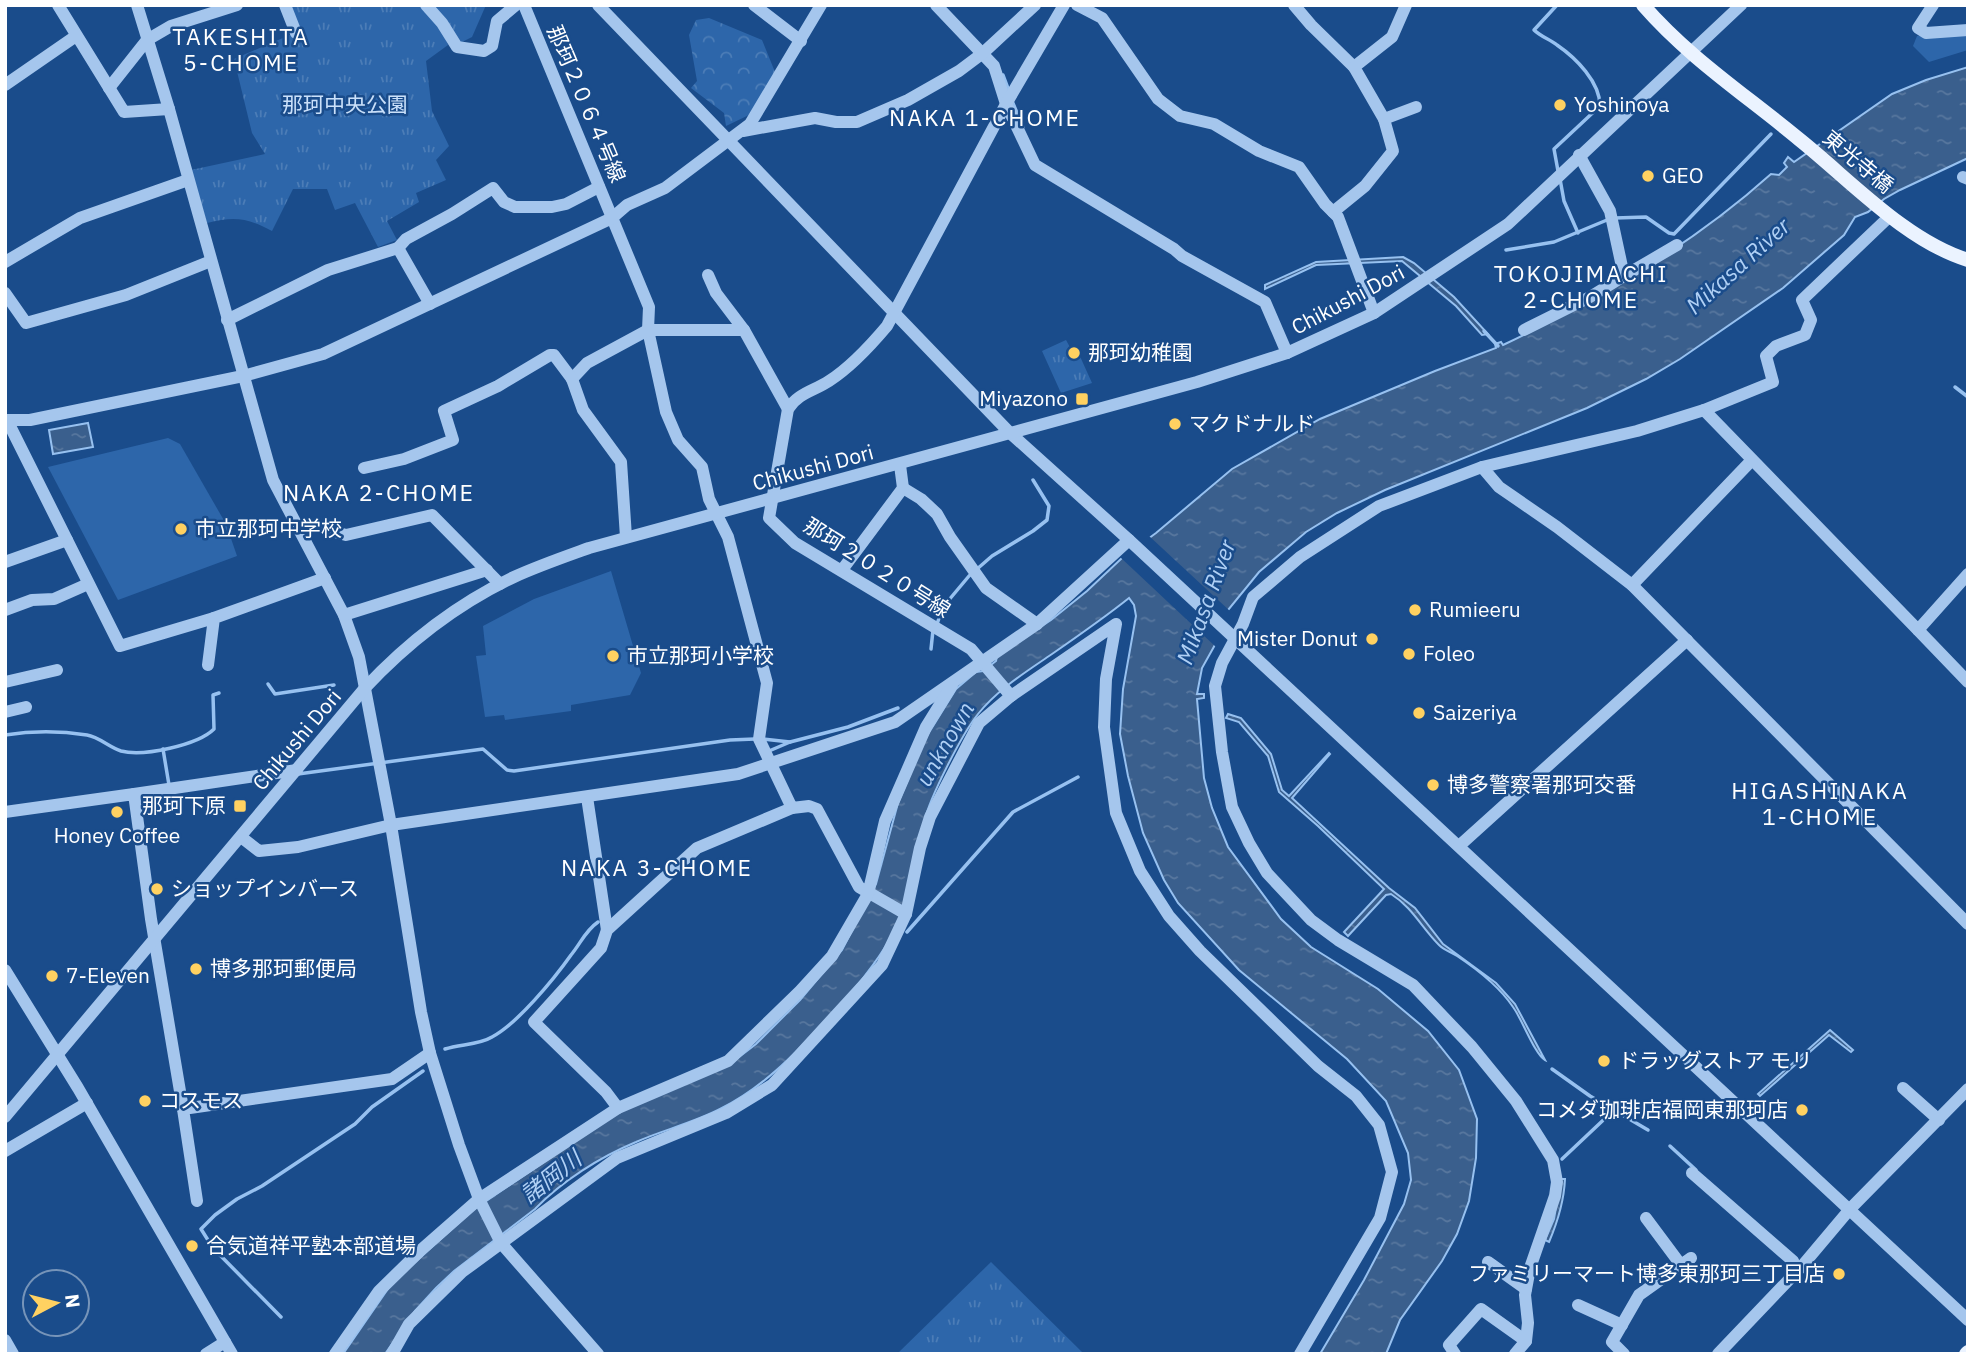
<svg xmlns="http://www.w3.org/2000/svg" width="1973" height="1359" viewBox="0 0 1973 1359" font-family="'IBM Plex Sans','Noto Sans JP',sans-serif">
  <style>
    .grass { fill: #2d66aa }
    .forest { fill: url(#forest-crowns) }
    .park { fill: url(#park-tufts) }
    .water { fill: url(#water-ripples); stroke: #97c1f0; stroke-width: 2 }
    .pier { fill: #1a4c8b }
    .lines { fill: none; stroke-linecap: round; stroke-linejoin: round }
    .stream { stroke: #97c1f0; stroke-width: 3.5 }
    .minor { stroke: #a5c6ed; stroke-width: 12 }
    .major { stroke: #ebf3ff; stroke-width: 14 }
    .poi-dot { fill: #ffd161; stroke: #1a4c8b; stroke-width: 2.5 }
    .labels { text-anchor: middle; stroke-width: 5; stroke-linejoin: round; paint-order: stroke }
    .street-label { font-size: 21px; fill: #fff; stroke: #1a4c8b }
    .park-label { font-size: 21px; fill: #cae0fa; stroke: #1a4c8b }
    .poi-label { font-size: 21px; fill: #fff; stroke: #1a4c8b; text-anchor: start }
    .neighbourhood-label { font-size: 23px; letter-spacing: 2px; fill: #fff; stroke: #1a4c8b }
    .water-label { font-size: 23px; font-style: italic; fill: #b0d0f5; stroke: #1a4c8b }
  </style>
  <defs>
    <pattern id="forest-crowns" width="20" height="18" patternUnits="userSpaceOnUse" patternTransform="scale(1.75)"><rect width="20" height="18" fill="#2d66aa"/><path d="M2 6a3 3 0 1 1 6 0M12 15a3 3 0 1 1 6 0" fill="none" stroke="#4c7db7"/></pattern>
    <pattern id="park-tufts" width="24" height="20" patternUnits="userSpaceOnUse" patternTransform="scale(1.75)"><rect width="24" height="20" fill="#2d66aa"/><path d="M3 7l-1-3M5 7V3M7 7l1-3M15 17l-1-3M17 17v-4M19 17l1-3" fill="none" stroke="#4c7db7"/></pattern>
    <pattern id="water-ripples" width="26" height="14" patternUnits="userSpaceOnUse" patternTransform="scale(1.75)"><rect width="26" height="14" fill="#3a5f8d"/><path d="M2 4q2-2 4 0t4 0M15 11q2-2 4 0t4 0" fill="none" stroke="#58779e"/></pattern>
  </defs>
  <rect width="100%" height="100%" fill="#1a4c8b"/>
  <g class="grass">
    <polygon points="1946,33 1968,33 1968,50 1929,62 1913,46 1917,36"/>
    <polygon points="168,438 180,444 226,524 237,556 118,600 48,467"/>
    <polygon points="611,571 641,673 630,695 571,705 571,711 505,720 504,715 485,717 476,656 486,655 483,626 534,599"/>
  </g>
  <polygon class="forest" points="709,18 762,40 775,72 751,114 726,126 724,113 691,88 697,81 689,35 696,20"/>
  <g class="park">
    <path d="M290,5H425L440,25L448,45L426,61L432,111L449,146L436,160L446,180L416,193L419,202L387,221L397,240L378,247L355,203L335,210L327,189H293L272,231C247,218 235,216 207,223L191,170L265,154L252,133L234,59L299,31Z"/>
    <polygon points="430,5 486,5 472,37 456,45"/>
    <polygon points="1066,340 1072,351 1078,352 1092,383 1061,393 1042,351"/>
    <polygon points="991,1262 1084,1354 897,1354"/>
  </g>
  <g class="water">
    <path d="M1968,67V158L1900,190L1884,199L1868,212L1855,217L1844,235L1783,288L1680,359L1646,379L1587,408L1385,490L1337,513L1306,532L1259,572L1228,610L1216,643L1202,668L1197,694H1204V698L1197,699L1204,778L1212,808L1228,847L1281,919L1311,947L1378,989L1428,1031L1459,1070L1477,1119L1476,1158L1469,1201L1457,1234L1442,1261L1400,1320L1386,1354H1320L1364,1280L1404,1204L1411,1180L1408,1153L1386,1101L1347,1059L1239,970L1178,903L1164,880L1143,833L1128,776L1120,734L1123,689L1136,616L1134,605L1129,598C1104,618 1078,636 1052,654C1026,672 998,689 978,714C962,734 930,797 924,822C917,848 916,875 908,900C893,945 857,988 825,1022C794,1055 761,1089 720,1109C693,1123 663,1130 636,1142C600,1157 562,1181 535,1209L454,1271L436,1288L415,1311L385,1354H343L392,1283L473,1210L619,1111L730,1064L756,1044L800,1000L842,950L876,884L898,803L925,739L956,689L976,672L983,671L996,661L997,656L1051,620L1087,591L1122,558L1156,533L1232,469L1320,419L1435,371L1496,348L1495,344L1501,342L1503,345C1599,299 1692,245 1771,174L1779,175L1787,167L1784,163L1788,157L1794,162L1892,94L1926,80Z"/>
    <polygon points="1403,257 1414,263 1454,297 1488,334 1482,335 1456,306 1402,261 1316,265 1265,289 1265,285 1316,262"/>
    <polygon points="88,423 93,447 53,454 49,430"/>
    <path d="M1228,714L1241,718L1271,754L1282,790L1289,796L1329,753L1330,754L1292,798L1389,888L1415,908L1443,944L1496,983L1515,1004L1545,1060C1535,1055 1522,1019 1513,1007C1499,986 1478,970 1457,956C1451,952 1444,950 1439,945C1422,928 1412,907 1391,894L1386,895L1348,936L1344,932L1384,889L1318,826L1279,792L1268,756L1239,722L1226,718Z"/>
    <polygon points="1830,1030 1853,1050 1851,1052 1829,1035 1760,1096 1758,1094"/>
    <path d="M1561,1179H1565C1564,1202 1558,1221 1549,1242L1545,1240L1554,1219Z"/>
  </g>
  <polygon class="pier" points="1148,535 1231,612 1217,648 1120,557"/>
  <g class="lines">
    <g class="stream">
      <path d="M1557,5L1534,30C1541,37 1550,39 1557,45C1576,58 1600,82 1600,106L1554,149L1558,171"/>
      <polyline points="1003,75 1009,91"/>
      <polyline points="1012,101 1023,127"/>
      <polyline points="1560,179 1564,201 1578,233"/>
      <polyline points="1615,218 1646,217 1669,233 1674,234 1771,134"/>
      <polyline points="1506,250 1554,242 1607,220"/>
      <polyline points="1484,331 1498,346"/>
      <polyline points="1955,387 1968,397"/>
      <polyline points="937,624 943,607 969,576 992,556 1033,531 1047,520 1049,506 1033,480"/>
      <polyline points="931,649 933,630"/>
      <polyline points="268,684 275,694 334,685"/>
      <path d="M5,735C31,731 61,731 87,735C99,737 109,747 121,751C143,757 198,745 214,729L213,695L219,693"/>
      <polyline points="763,739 790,742"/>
      <polyline points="163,749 169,785"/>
      <polyline points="769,751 790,742 848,727 898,708"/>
      <polyline points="298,774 483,749 507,770 514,771 730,740 755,739"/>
      <polyline points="907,932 1013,812 1078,777"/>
      <path d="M445,1049C460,1044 479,1045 492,1037C517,1024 554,979 571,955C581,943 585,931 598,922"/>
      <polyline points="1552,1069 1590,1096 1648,1130"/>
      <polyline points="1670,1146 1696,1170"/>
      <polyline points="1562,1159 1615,1109"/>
      <polyline points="281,1317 213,1248 201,1229 215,1215 237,1199 262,1186 355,1124 372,1107 423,1071"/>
    </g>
    <g class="minor">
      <polyline points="58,5 124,112 169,109"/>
      <polyline points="137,5 169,109 273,480 344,615 359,657 391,825 421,1012 430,1053 459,1145 479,1199 501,1243 598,1354"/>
      <polyline points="285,5 296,33"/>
      <polyline points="426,5 442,23 457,47 484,51 492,46 497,21 516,5"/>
      <polyline points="524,5 649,307 648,330 666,412 678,440 702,467 709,499 728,537 767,683 759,739 792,808 809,806 817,809 859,887 906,914"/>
      <polyline points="598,5 1009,432 1129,540 1968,1320"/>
      <polyline points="754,5 801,41"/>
      <polyline points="936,5 994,66 1006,104 1035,165 1174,249 1182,256 1265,302 1287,353"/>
      <path d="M1064,5L1006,104L887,326C871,345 851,367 829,381C814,391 798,393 788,409L769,518L795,543L971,649L1011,696L1116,624L1106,679L1104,727L1116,813L1140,871L1169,916L1200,951L1318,1066L1356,1096L1379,1125L1392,1172L1380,1218L1300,1354"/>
      <polyline points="1077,5 1102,18 1158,99 1180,116 1214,124 1259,151 1299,167 1325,204 1338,217 1374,313"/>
      <polyline points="1294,5 1311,25 1354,67"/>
      <polyline points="1933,5 1918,28 1926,33 1968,30"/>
      <polyline points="5,85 76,36"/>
      <polyline points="109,88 147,40 171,26 237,5"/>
      <polyline points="1384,119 1354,67 1392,37 1406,5"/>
      <polyline points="743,131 815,118 836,122 857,122 908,100 959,71 983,53 1035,5"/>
      <polyline points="1963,177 1968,179"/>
      <polyline points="1333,212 1365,186 1393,151 1384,119 1416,107"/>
      <polyline points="1890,216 1802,300 1811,320 1805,335 1776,346 1766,356 1773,382 1704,410 1637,431 1482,467 1499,487 1557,527 1632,585 1968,924"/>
      <polyline points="398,248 406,239 452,214 493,188 504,202 515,207 552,207 566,204 599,187"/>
      <polyline points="5,262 80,218 188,180"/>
      <polyline points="708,275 716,293 744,330"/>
      <polyline points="1624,276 1677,245"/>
      <polyline points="5,293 26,323 126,295 211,261"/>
      <polyline points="227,320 328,270 398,248 430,304"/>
      <polyline points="1524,330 1590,297 1624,276 1610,211 1579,155"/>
      <polyline points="572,379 587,363 648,330 744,330 788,409"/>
      <polyline points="1704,410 1918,630 1968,574"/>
      <polyline points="5,420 30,420 243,376 323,354 612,218 627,205 665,188 750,124 821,5"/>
      <polyline points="7,420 120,646 214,618"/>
      <polyline points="1482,467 1379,506 1300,557 1253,597 1243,624 1222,663 1215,686 1222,752 1232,807 1249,843 1267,873 1311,920 1338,940 1413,985 1472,1047 1516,1101 1553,1160 1557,1182 1555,1196 1530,1268 1525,1295 1528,1323 1526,1341 1515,1354"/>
      <polyline points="364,468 404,459 453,440 444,411 498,386 550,355 554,355 572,379 583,410 621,462 626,537"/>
      <polyline points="903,488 921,499 937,514 950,537 986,588 1037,624"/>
      <polyline points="299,528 317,527 346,535 432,515 500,584"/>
      <polyline points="5,562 67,540"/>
      <polyline points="842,570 903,488 900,465"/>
      <polyline points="1632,585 1752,460"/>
      <polyline points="5,610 32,600 54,599 88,584"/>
      <polyline points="344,615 487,570"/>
      <polyline points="1918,630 1968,682"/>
      <polyline points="208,665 214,618 325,578"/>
      <polyline points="5,682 57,670"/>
      <polyline points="5,712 26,707"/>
      <polyline points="134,794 297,770"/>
      <polyline points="587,797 607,930"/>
      <polyline points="5,812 134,794 151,919 183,1109"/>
      <polyline points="241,837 259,851 298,847 391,825 738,774 895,722 1037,624 1129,540"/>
      <polyline points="1459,846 1687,640"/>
      <polyline points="5,970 78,1088 232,1354"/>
      <polyline points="1903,1088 1939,1120"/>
      <polyline points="618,1108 606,1092 534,1022 601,948 607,930 697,848 792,808"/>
      <path d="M5,1117L364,689C407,643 457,604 514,577C538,566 564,557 589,548L1197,382L1287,353L1374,313L1508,224L1741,5"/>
      <polyline points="5,1151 87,1103"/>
      <polyline points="1692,1173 1793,1261 1797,1271"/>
      <polyline points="197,1201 183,1109 392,1079 430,1053"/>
      <polyline points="1646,1218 1681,1265"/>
      <polyline points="1488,1262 1526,1289"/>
      <polyline points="1578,1305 1622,1325"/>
      <polyline points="5,1340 13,1354"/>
      <polyline points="206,1354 225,1342"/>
      <polyline points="335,1354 379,1291 422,1249 479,1199 618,1108 728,1061 800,991 832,956 868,894 885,821 926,727 952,685"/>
      <polyline points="392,1354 409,1324 462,1272 617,1158 726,1113 772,1085 882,965 906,914 920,848 930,817 979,723 1011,696"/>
      <polyline points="1455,1354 1449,1345 1481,1309 1526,1341"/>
      <polyline points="1624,1354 1612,1342 1639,1295 1691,1258"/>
      <polyline points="1718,1354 1802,1266 1850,1209 1968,1089"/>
    </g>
    <g class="major">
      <path d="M1643,5C1690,59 1746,95 1800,140C1850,180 1906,241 1968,260"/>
      <polyline points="1966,1354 1968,1352"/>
    </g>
  </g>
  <g class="poi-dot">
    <circle cx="1560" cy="105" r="7"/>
    <circle cx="1648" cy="176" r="7"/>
    <circle cx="1074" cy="353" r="7"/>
    <rect x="1075" y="392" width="14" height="14" rx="3.5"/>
    <circle cx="1175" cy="424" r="7"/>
    <circle cx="181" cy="529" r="7"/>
    <circle cx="1415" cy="610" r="7"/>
    <circle cx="1372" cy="639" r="7"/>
    <circle cx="1409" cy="654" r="7"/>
    <circle cx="613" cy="656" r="7"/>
    <circle cx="1419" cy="713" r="7"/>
    <circle cx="1433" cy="785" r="7"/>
    <rect x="233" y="799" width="14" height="14" rx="3.5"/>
    <circle cx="117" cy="812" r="7"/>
    <circle cx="157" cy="889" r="7"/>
    <circle cx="196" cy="969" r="7"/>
    <circle cx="52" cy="976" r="7"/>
    <circle cx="1604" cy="1061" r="7"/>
    <circle cx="145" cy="1101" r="7"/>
    <circle cx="1802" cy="1110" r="7"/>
    <circle cx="192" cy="1246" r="7"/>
    <circle cx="1839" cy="1274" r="7"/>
  </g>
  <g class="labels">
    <g class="street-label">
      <text transform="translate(586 104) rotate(67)" y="7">那珂２０６４号線</text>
      <text transform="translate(1858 162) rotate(40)" y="7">東光寺橋</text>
      <text transform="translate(1348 300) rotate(-28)" y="7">Chikushi Dori</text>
      <text transform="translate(813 468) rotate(-15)" y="7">Chikushi Dori</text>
      <text transform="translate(877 568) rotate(32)" y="7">那珂２０２０号線</text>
      <text transform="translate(297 740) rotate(-50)" y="7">Chikushi Dori</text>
    </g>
    <g class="park-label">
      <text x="345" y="112">那珂中央公園</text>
    </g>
    <g class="poi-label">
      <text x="1574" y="112">Yoshinoya</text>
      <text x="1662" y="183">GEO</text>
      <text x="1088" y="360">那珂幼稚園</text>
      <text x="1068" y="406" text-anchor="end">Miyazono</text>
      <text x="1189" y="431">マクドナルド</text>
      <text x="195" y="536">市立那珂中学校</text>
      <text x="1429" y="617">Rumieeru</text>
      <text x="1358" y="646" text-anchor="end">Mister Donut</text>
      <text x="1423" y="661">Foleo</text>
      <text x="627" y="663">市立那珂小学校</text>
      <text x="1433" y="720">Saizeriya</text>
      <text x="1447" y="792">博多警察署那珂交番</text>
      <text x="226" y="813" text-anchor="end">那珂下原</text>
      <text x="117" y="843" text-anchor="middle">Honey Coffee</text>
      <text x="171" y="896">ショップインバース</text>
      <text x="210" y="976">博多那珂郵便局</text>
      <text x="66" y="983">7-Eleven</text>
      <text x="1618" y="1068">ドラッグストア モリ</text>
      <text x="159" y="1108">コスモス</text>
      <text x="1788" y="1117" text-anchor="end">コメダ珈琲店福岡東那珂店</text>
      <text x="206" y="1253">合気道祥平塾本部道場</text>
      <text x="1825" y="1281" text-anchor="end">ファミリーマート博多東那珂三丁目店</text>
    </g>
    <g class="neighbourhood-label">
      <text x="241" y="45">TAKESHITA<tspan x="241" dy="26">5-CHOME</tspan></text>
      <text x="985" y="126">NAKA 1-CHOME</text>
      <text x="1581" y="282">TOKOJIMACHI<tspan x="1581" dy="26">2-CHOME</tspan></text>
      <text x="379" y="501">NAKA 2-CHOME</text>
      <text x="1820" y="799">HIGASHINAKA<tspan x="1820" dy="26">1-CHOME</tspan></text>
      <text x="657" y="876">NAKA 3-CHOME</text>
    </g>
    <g class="water-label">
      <text transform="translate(1738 266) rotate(-42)" y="8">Mikasa River</text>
      <text transform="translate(1206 602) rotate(-70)" y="8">Mikasa River</text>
      <text transform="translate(945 744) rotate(-60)" y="8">unknown</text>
      <text transform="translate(551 1177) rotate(-38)" y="8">諸岡川</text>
    </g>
  </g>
  <rect width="1973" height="1359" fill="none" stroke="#ffffff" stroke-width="14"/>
  <g transform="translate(56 1303) rotate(83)"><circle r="33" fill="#1a4c8b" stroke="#7694b9" stroke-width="2"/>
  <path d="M0-5L12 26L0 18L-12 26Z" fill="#ffd161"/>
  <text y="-10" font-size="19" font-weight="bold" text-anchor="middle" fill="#ffffff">N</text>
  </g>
</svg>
